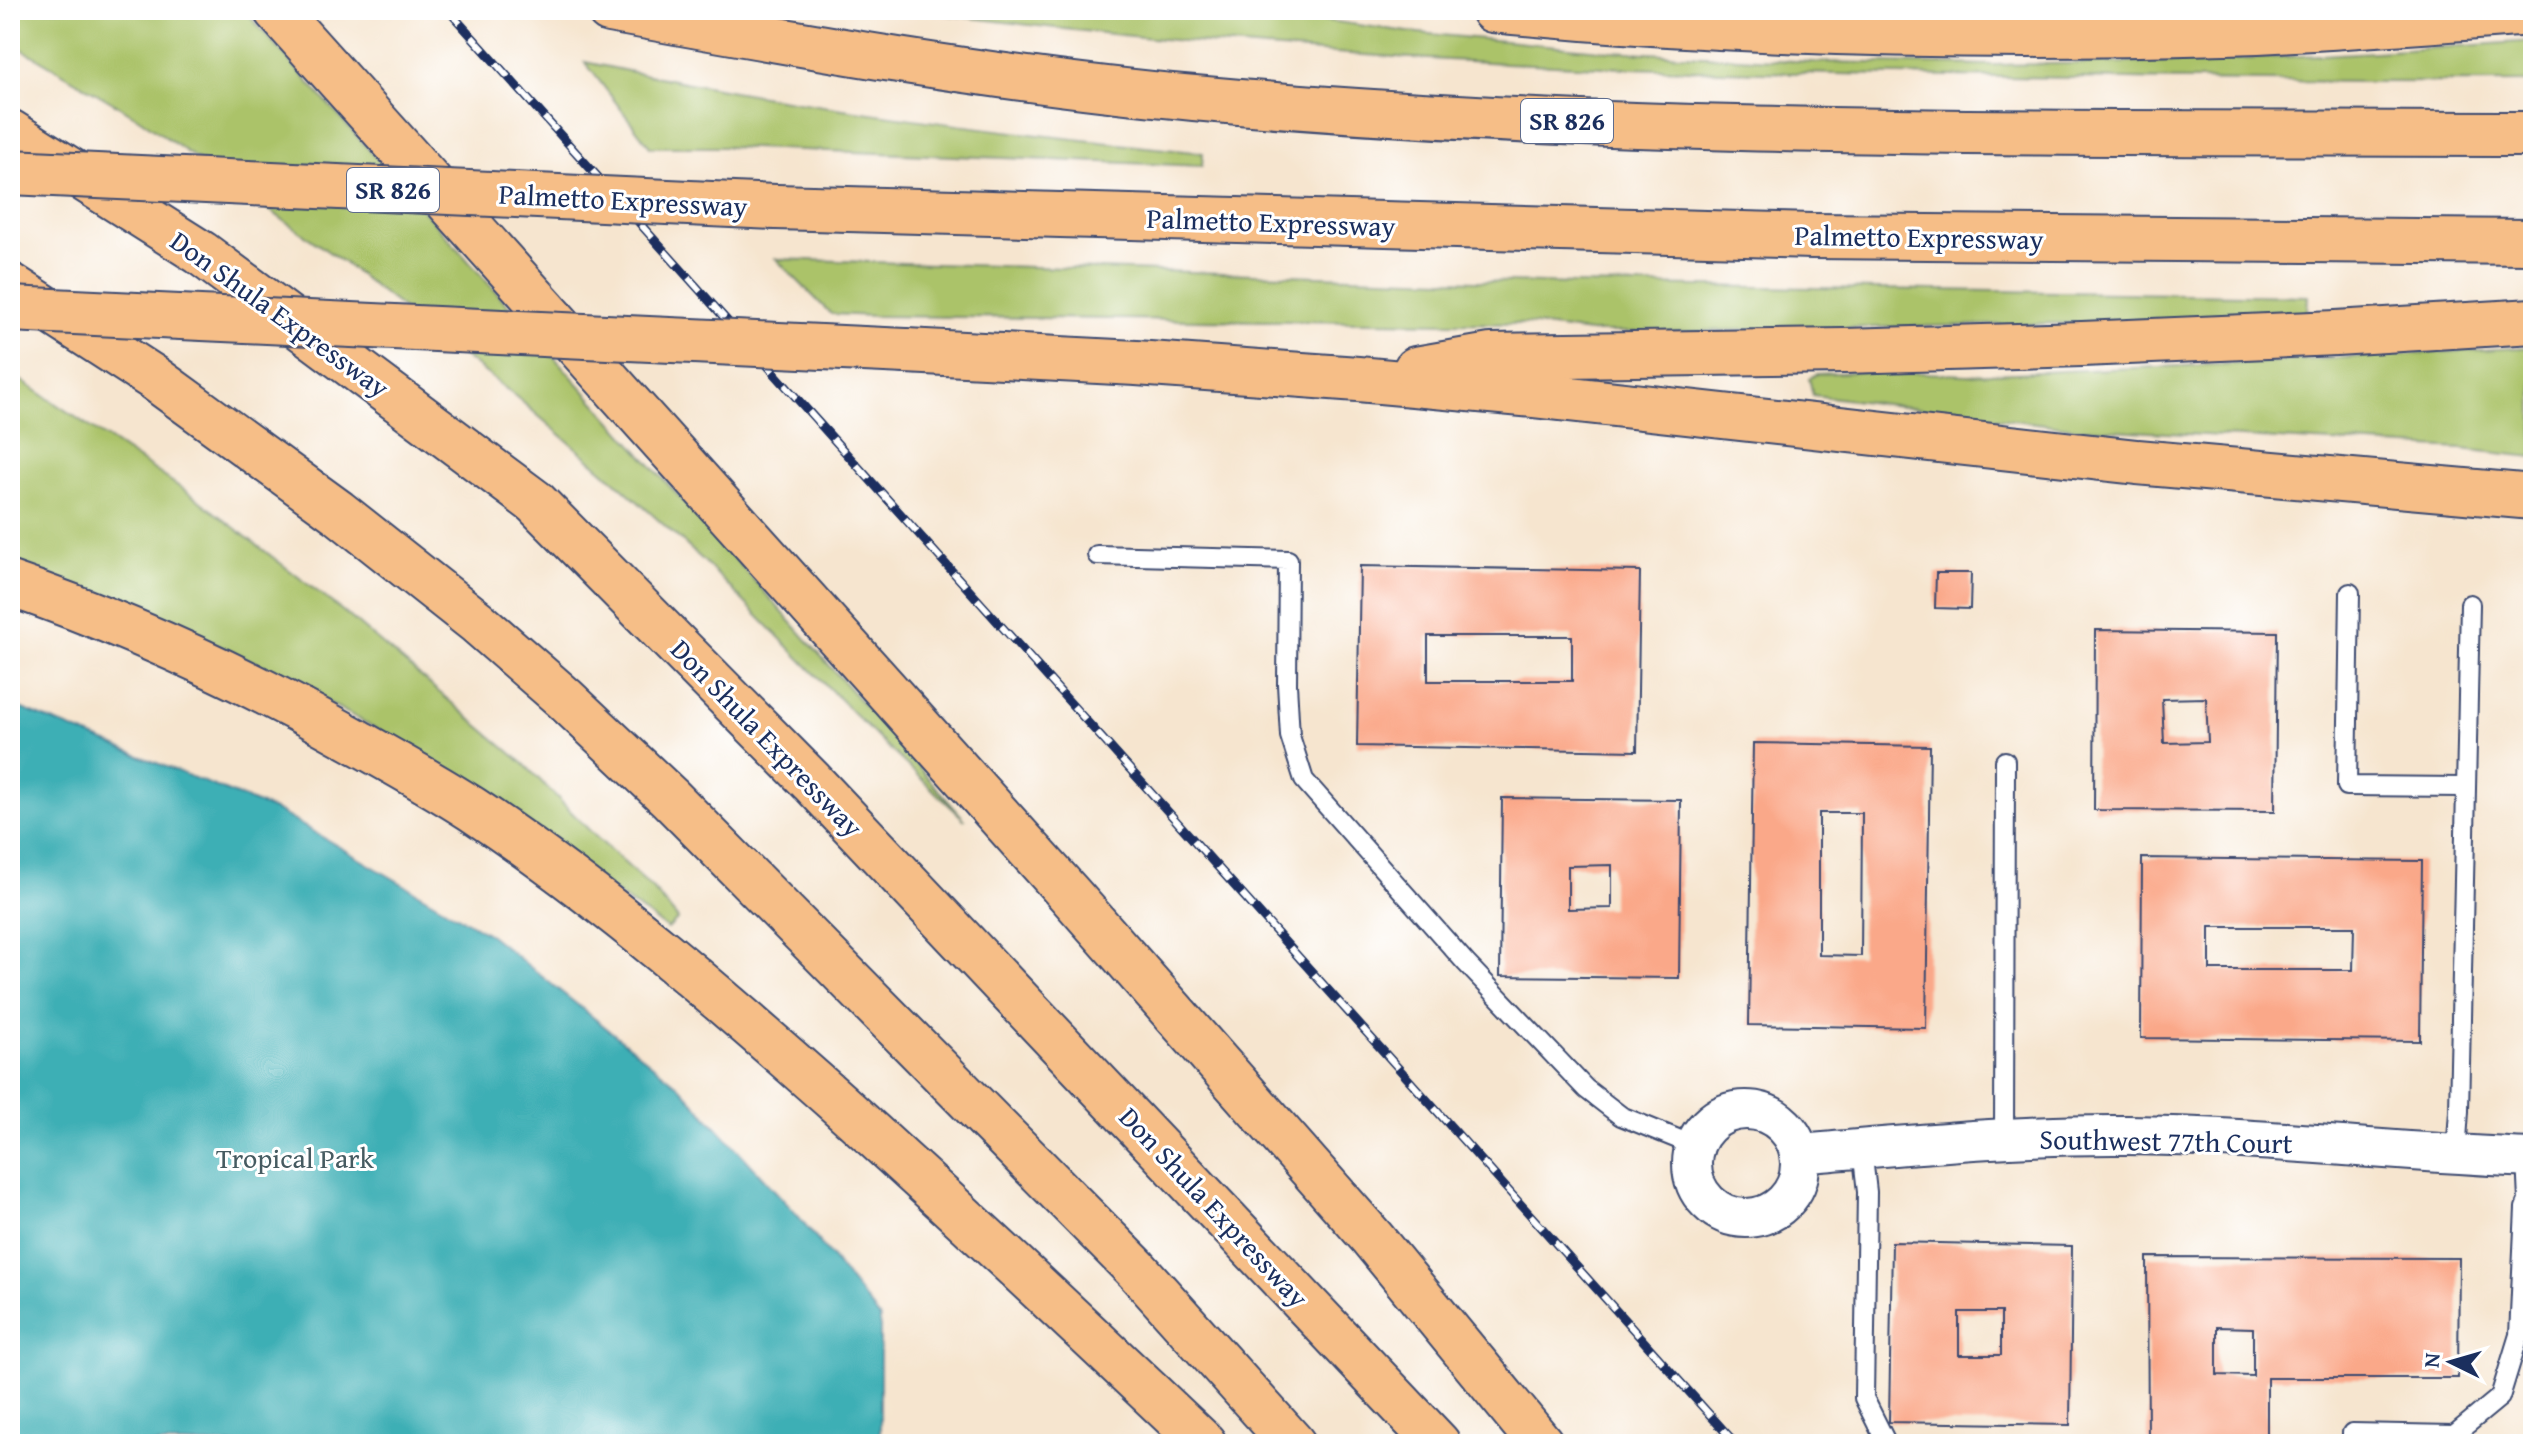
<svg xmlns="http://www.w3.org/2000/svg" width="2543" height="1454" viewBox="0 0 2543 1454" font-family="'Gentium Book Plus',serif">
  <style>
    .green { fill: #abc369; stroke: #637964; stroke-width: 2 }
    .water { fill: #3eafb5; stroke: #2c6f8a; stroke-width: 2 }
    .building { fill: #faa889; fill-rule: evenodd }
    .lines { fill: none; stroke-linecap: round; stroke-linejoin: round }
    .lane-casing { stroke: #3c4a6f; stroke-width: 22 }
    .street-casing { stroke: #3c4a6f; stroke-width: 42 }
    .highway-casing { stroke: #3c4a6f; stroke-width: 48 }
    .lane { stroke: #fff; stroke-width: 18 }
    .street { stroke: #fff; stroke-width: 38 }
    .highway { stroke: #f6be87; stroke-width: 44 }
    .rail-casing { stroke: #1b2f5e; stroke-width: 9 }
    .rail { stroke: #fff; stroke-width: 6; stroke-dasharray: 18; stroke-linecap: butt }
    .highway-bridge-casing { stroke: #3c4a6f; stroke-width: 48; stroke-linecap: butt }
    .highway-bridge { stroke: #f6be87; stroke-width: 44 }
    .labels { text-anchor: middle; stroke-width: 6; stroke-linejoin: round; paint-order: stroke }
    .shield { fill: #fff; stroke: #5f6d8e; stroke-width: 2 }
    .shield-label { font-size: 26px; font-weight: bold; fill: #1b2f5e }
    .street-label { font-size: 28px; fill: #1b2f5e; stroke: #fff }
    .park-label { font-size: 28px; fill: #465b61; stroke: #fff }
  </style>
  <rect width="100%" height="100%" fill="#fff"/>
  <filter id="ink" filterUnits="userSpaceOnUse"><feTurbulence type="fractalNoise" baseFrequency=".0125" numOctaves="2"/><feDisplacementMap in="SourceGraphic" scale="16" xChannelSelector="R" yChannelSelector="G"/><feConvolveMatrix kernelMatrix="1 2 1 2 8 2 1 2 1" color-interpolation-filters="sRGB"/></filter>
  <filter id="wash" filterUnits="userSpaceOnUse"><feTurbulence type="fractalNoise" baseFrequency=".006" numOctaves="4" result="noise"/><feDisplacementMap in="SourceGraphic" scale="32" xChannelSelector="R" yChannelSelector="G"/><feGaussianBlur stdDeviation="1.8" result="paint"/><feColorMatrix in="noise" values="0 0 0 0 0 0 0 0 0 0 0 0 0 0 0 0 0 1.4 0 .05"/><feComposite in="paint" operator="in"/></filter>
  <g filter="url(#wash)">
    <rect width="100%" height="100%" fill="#f6e5cf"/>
    <g class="green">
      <polygon points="10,10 244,10 784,614 965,820 879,739 704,561 616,482 514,395 343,262 140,119 10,42"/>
      <path d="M912,10H1252L1408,32L1611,51L1813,62L1994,65L2209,61L2376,52L2533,41V82C2321,83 2109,79 1896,75C1565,69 1241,56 912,10Z"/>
      <path d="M585,62C788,106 996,132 1203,153L1202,166L727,147H650Z"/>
      <polygon points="776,259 1574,284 2308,296 2307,313 2121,322 1653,332 1590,332 1527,324 874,316 831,314"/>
      <polygon points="2533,347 2533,457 2461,449 2076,428 1813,395 1809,378 1817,374 1878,371 1968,375 2253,363"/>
      <polygon points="10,373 196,498 349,616 524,764 596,837 652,888 678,919 668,929 392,737 250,660 141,611 10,561"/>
    </g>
    <polygon class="water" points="10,704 279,812 490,935 679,1086 799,1217 880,1318 880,1444 10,1444"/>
    <g id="blocks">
      <g class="building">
        <path d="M1360,566L1640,571L1637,751L1357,746ZM1428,636H1572V681H1428Z"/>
        <polygon points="1936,573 1971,573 1970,609 1935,608"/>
        <path d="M2095,630L2277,632L2275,811L2094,810ZM2206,698L2208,742L2164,743L2162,699Z"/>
        <path d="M1753,743L1930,746L1926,1028L1749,1025ZM1819,813H1862L1861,956L1819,955Z"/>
        <path d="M1502,798L1681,800L1679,978L1500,976ZM1612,865V908L1568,909V866Z"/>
        <path d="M2142,858L2422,861L2420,1041L2141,1038ZM2210,927H2354L2353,970H2210Z"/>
        <path d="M1892,1242L2072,1246L2070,1425L1889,1422ZM1959,1312H2001V1355H1959Z"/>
        <path d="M2147,1257L2459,1258L2458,1378H2267V1444H2148ZM2217,1327L2253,1328V1376L2217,1375Z"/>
      </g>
    </g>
  </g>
  <g filter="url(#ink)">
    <use href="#blocks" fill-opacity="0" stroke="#3c4a6f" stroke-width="2"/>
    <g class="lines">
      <g class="lane-casing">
        <g id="lane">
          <polyline points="1097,555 1288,560 1287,684 1290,736 1304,780 1466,963 1586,1089 1621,1116 1695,1146"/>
          <polyline points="2350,593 2347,786 2464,787"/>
          <polyline points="2004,1138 2005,761"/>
          <polyline points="1862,1149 1867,1192 1864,1398 1887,1444"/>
          <polyline points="2456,1154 2459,1111 2470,604"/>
          <polyline points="2352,1444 2352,1433 2454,1435 2500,1397 2519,1335 2525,1208 2528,1201 2526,1158"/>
        </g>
      </g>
      <g class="street-casing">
        <g id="street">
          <circle cx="1746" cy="1164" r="54"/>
          <path d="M1799,1154C1908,1145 2018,1134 2127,1135C2262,1136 2397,1153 2533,1158"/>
        </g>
      </g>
      <g class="highway-casing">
        <g id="highway">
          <polyline points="276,10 1071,896 1372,1238 1541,1444"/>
          <path d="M609,10C803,45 998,80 1194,98C1639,139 2087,132 2533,134"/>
          <path d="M1493,10C1735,34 1981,39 2225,32C2328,29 2430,20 2533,13"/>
          <polyline points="10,132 201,253 535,502 812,782 1438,1444"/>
          <polyline points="776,207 1812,236 2533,242"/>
          <polyline points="10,285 154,378 338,512 477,622 564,698 670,798 1136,1269 1293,1444"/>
          <polyline points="906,351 1136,363 1358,379 1534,395 2137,462 2533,497"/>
          <polyline points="1416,369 1491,356 1844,351 2082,344 2336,333 2533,321"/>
          <path d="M10,584C130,625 246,679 356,741C395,763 435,785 472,809C603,896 721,999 838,1103C962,1215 1083,1329 1204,1444"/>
        </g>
      </g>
      <use href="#lane" class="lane"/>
      <use href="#street" class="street"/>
      <use href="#highway" class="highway"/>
      <g class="rail-casing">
        <polyline id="rail" points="448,10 1736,1444"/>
      </g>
      <use href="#rail" class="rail"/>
      <g class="highway-bridge-casing">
        <g id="highway-bridge">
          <polyline points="10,172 776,207"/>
          <polyline points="10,309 906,351"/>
        </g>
      </g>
      <use href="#highway-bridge" class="highway-bridge"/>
    </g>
  </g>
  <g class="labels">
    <g class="shield">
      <rect x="1521" y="99" width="92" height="44" rx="6"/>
      <rect x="347" y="168" width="92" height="44" rx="6"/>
    </g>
    <g class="shield-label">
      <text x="1567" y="130">SR 826</text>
      <text x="393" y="199">SR 826</text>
    </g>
    <g class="street-label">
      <text transform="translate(623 200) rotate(3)" y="10">Palmetto Expressway</text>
      <text transform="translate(1271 222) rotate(2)" y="10">Palmetto Expressway</text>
      <text transform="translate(1919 237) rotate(1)" y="10">Palmetto Expressway</text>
      <text transform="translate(280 314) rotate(36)" y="10">Don Shula Expressway</text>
      <text transform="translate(767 738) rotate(46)" y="10">Don Shula Expressway</text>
      <text transform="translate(2166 1141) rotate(1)" y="10">Southwest 77th Court</text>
      <text transform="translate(1214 1207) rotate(47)" y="10">Don Shula Expressway</text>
    </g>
    <g class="park-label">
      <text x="295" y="1168">Tropical Park</text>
    </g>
  </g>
  <rect width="2543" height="1454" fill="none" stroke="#fff" stroke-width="40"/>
  <g transform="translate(2451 1362) rotate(275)" stroke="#ffffff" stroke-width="6" paint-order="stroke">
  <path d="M0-6L14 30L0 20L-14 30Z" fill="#1b2f5e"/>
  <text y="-12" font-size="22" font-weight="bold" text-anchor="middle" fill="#1b2f5e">N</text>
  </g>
</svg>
